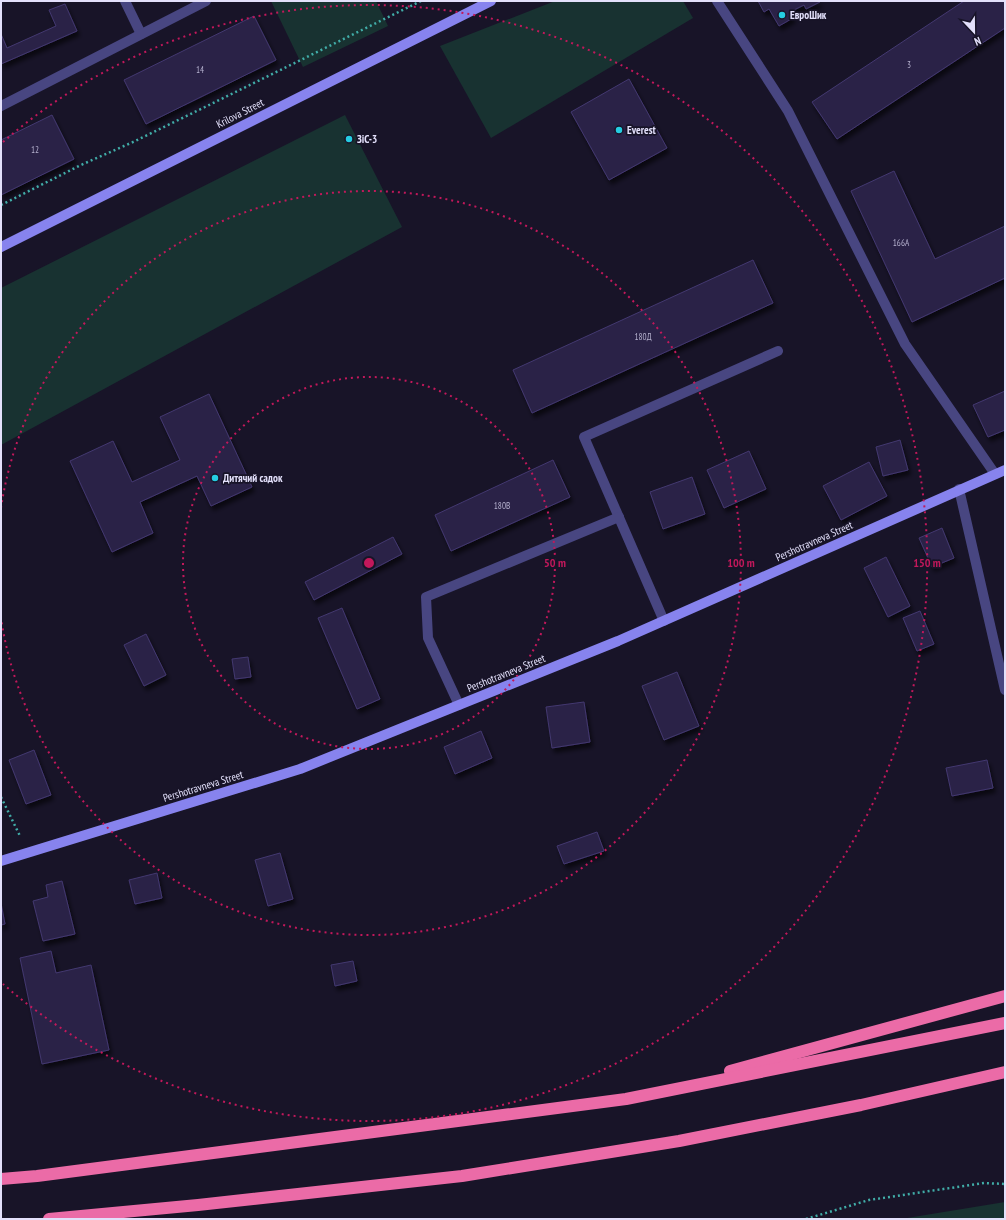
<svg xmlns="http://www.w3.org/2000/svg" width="1006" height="1220" viewBox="0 0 1006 1220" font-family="'PT Sans Narrow',sans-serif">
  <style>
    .green { fill: #183231 }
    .building { fill: #2a2347; stroke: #433870; filter: url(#shadow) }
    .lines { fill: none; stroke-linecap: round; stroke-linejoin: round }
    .path { stroke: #41ada8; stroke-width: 2.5; stroke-dasharray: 2 3; stroke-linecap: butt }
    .lane { stroke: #484681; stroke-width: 10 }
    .street { stroke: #484681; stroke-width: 10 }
    .secondary { stroke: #8783ee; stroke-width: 10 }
    .highway { stroke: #eb6ba7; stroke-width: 12 }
    .ring { fill: none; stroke: #c2185b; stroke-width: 2; stroke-dasharray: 2 4 }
    .poi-dot { fill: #25cde2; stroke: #181428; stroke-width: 1.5 }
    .labels { text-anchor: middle; stroke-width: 3.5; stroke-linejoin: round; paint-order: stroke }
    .number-label { font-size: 9px; fill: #b5b1ce }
    .poi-label { font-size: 11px; font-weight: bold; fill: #e3e0fb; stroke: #181428; text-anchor: start }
    .street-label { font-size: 11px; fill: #e3e0fb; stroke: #181428 }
    .centre { fill: #c2185b; stroke: #181428; stroke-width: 2 }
    .ring-label { font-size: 12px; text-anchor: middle; font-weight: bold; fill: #c2185b; stroke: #181428; stroke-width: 3.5; stroke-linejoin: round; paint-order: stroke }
  </style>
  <defs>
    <filter id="shadow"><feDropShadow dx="2.5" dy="4.5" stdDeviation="2" flood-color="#0009"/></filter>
  </defs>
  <rect width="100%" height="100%" fill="#181428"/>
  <g class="green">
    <polygon points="271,1 376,1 388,26 303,67"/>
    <polygon points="555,1 683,1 693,18 491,138 440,46"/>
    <polygon points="345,115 402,227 1,445 1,288"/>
    <polygon points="1005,1202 1005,1219 901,1219"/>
  </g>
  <g class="building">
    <polygon points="758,1 819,1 820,2 806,9 804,5 790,12 793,18 779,26 769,9 764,12"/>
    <polygon points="964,1 1005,1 1005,28 837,139 812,102"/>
    <polygon points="65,4 77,31 1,64 1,34 7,48 56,26 49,10"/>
    <polygon points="254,16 276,60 146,124 124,80"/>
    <polygon points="629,79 667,148 609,180 571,112"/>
    <polygon points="52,115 74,159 1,195 1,140"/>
    <polygon points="894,171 935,259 1005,226 1005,278 912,322 851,191"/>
    <polygon points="753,260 773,303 532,413 513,370"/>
    <polygon points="1005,391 1005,430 988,437 973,405"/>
    <polygon points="209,394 252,487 211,506 197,476 140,502 153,533 112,552 70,461 113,441 132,482 180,460 160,417"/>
    <polygon points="900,440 908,470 883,476 876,447"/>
    <polygon points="749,451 766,489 724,508 707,470"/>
    <polygon points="553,460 570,497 451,551 435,515"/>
    <polygon points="869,462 887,496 841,520 823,486"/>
    <polygon points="692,477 705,514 663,529 650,492"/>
    <polygon points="942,528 954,558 932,567 919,538"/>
    <polygon points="393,537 402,554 314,600 305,582"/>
    <polygon points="886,557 910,606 888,617 864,568"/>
    <polygon points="342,608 380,699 357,709 318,618"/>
    <polygon points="920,611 934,644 917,651 903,618"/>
    <polygon points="146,634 166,675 144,686 124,645"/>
    <polygon points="248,657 251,677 235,679 232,659"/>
    <polygon points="677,672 699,726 664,740 642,686"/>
    <polygon points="584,702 590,742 552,748 546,707"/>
    <polygon points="481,731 492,758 455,774 444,747"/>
    <polygon points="34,750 51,795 26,804 9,760"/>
    <polygon points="987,760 993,788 952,796 946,768"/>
    <polygon points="597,832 604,851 564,864 557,846"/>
    <polygon points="280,853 293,899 268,906 255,860"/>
    <polygon points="157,873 162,898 135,904 129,880"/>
    <polygon points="62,881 75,934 43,941 33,901 48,897 46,885"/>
    <polygon points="1,903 5,924 1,925"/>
    <polygon points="51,951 56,973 91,965 109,1050 42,1064 20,958"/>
    <polygon points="353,961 357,981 335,986 331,965"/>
  </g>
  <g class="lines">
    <g class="path">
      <polyline points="1,205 81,165 133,142 205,107 421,1"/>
      <polyline points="1,797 20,836"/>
      <polyline points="806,1219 869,1200 984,1183 1005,1184"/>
    </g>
    <g class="lane">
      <polyline points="125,1 141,34"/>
      <polyline points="1,106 206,1"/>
      <polyline points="959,489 1005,690"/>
      <polyline points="664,621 584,437 778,351"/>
      <polyline points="459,705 428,638 426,597 619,517"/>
    </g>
    <polyline class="street" points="717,1 788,111 905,344 995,474"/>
    <g class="secondary">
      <polyline points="1,247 491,1"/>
      <polyline points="1,861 300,769 618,641 1005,470"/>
    </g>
    <g class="highway">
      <polyline points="730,1071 1005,996"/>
      <polyline points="1,1179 37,1176 626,1099 1005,1023"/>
      <polyline points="49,1219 198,1205 462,1176 679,1141 861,1105 1005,1072"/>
    </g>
  </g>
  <g class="ring">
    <circle cx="369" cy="563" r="186"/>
    <path d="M1 508A372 372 0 1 1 1 618"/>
    <path d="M3 142A558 558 0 1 1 3 984"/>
  </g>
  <g class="poi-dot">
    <circle cx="782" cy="15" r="4"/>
    <circle cx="619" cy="130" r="4"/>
    <circle cx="349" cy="139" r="4"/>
    <circle cx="215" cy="478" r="4"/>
  </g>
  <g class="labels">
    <g class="number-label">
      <text x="909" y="68">3</text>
      <text x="200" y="73">14</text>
      <text x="35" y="153">12</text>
      <text x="901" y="246">166А</text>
      <text x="643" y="340">180Д</text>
      <text x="502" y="509">180В</text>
    </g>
    <g class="poi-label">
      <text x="790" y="19">ЕвроШик</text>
      <text x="627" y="134">Everest</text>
      <text x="357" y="143">ЗіС-3</text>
      <text x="223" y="482">Дитячий садок</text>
    </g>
    <g class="street-label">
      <text transform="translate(240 113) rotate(-27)" y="4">Krilova Street</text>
      <text transform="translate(814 541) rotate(-24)" y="4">Pershotravneva Street</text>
      <text transform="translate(506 673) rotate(-22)" y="4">Pershotravneva Street</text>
      <text transform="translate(203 786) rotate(-17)" y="4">Pershotravneva Street</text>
    </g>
  </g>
  <circle cx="369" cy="563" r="6" class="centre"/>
  <g class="ring-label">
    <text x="555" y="567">50 m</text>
    <text x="741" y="567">100 m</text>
    <text x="927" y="567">150 m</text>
  </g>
  <rect width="1006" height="1220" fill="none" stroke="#e3e0fb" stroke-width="4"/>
  <g transform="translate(974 32) rotate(158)" stroke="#181428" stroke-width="3" paint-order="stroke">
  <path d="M0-3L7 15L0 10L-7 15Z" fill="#e3e0fb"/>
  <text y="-6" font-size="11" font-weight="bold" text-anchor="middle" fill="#e3e0fb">N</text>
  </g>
</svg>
